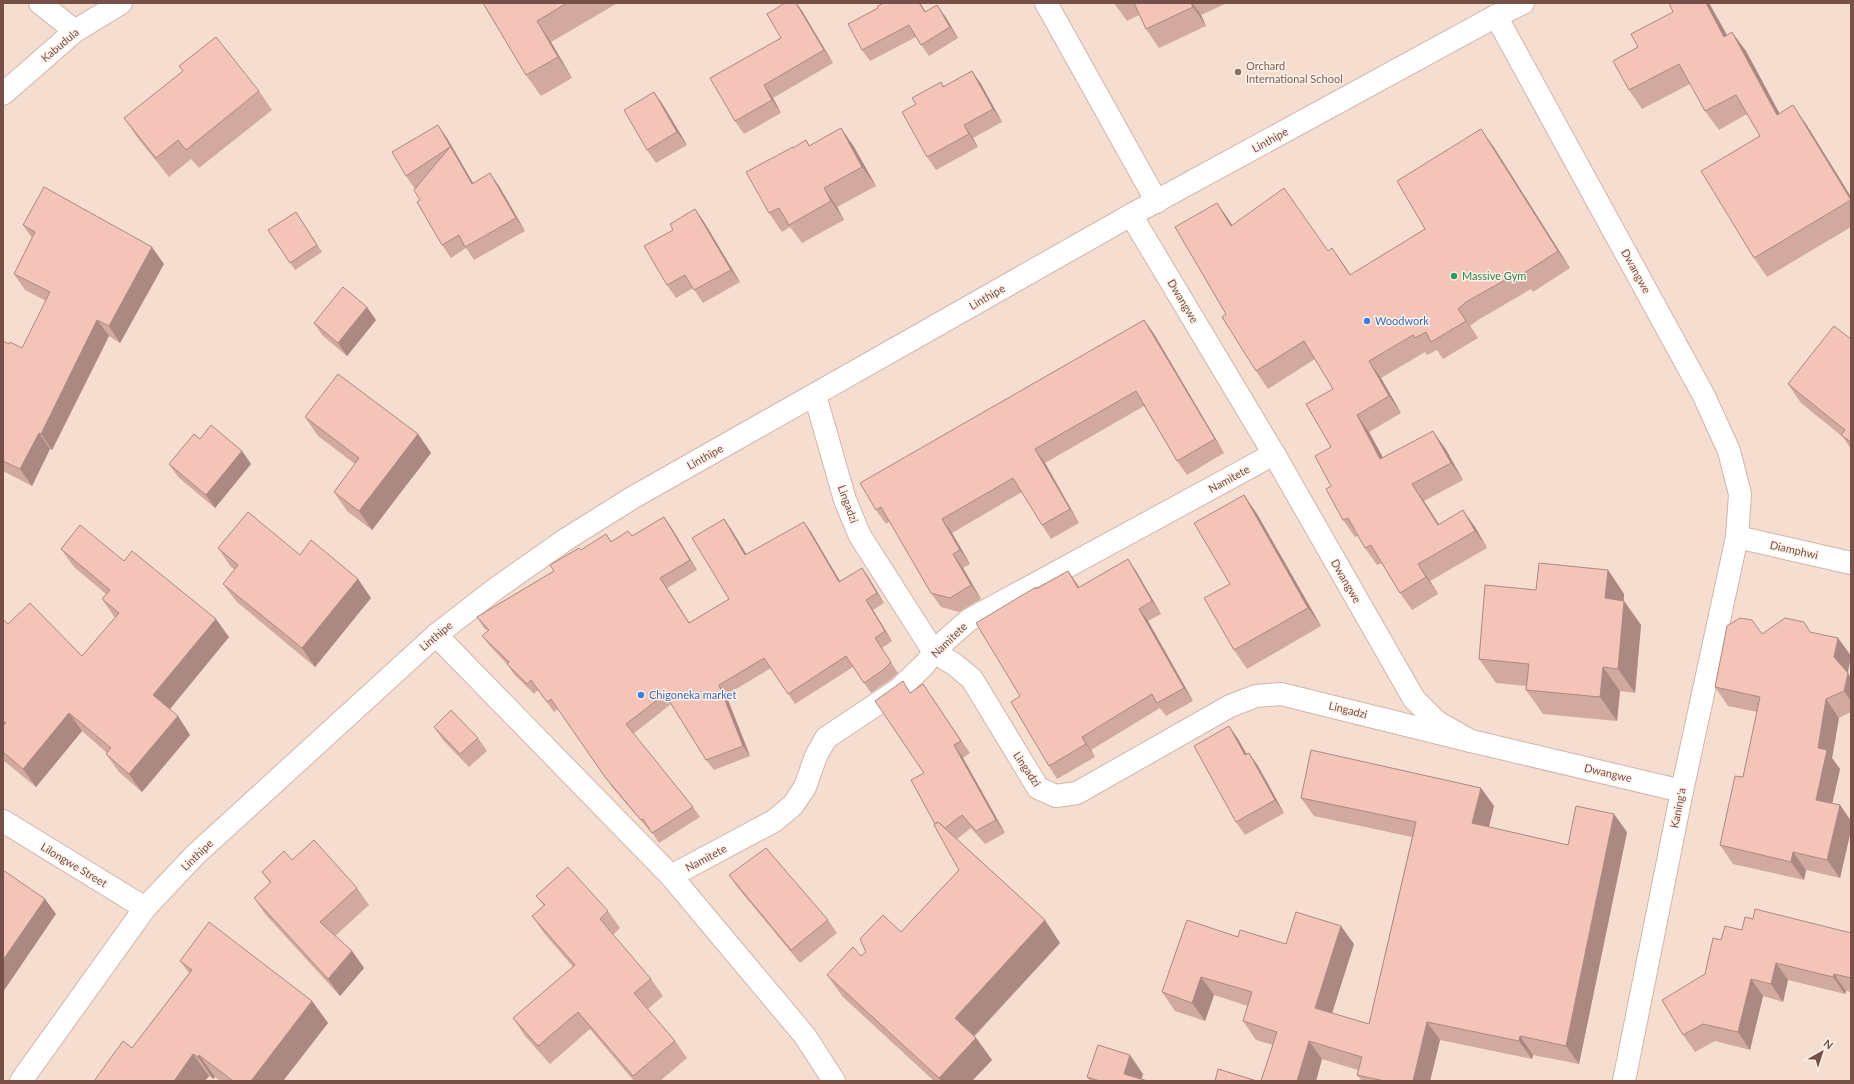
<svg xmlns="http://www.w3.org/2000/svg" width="1854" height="1084" viewBox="0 0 1854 1084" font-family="Lato,sans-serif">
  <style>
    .residential { fill: #f5ddd0 }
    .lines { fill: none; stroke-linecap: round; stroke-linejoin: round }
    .street-casing { stroke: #d1b5ab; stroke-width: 24 }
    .street { stroke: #fff; stroke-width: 22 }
    .wall { fill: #d2a99e }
    .shaded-wall { fill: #ab8981 }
    .building { fill: #f4c4b8; stroke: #ab8981 }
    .education-dot { fill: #8d6e63; stroke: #fff2e9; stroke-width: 1.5 }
    .leisure-dot { fill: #2e9e5b; stroke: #fff2e9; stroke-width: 1.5 }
    .shop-dot { fill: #3f7fe0; stroke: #fff2e9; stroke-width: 1.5 }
    .labels { text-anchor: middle; stroke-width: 3; stroke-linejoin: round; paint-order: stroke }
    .street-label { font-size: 11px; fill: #764f47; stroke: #fff2e9 }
    .education-label { font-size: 11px; fill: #785e54; stroke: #fff2e9; text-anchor: start }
    .leisure-label { font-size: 11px; fill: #27864d; stroke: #fff2e9; text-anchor: start }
    .shop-label { font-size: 11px; fill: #366cbe; stroke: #fff2e9; text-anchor: start }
  </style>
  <rect width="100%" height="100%" fill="#fdede2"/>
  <rect class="residential" x="3" y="3" width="1848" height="1078"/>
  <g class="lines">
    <g class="street-casing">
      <g id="street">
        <polyline points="40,3 75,31"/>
        <polyline points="1046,3 1157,202"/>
        <polyline points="1496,16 1704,396 1729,451 1740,494 1737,537 1682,791 1624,1081"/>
        <polyline points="3,94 75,31 121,3"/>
        <polyline points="1131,215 1274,454 1414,699 1437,722 1471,741 1682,791"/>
        <polyline points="815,395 845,500 860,536 934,652 954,664 972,679 1038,788 1056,796 1077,793 1230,706 1256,696 1281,694 1471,741"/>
        <polyline points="1737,537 1851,563"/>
        <polyline points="436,635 671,876 805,1036 834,1081"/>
        <polyline points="3,821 145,908"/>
        <polyline points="671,876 774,821 793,805 805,787 816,756 826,738 898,690 923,666 946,640 969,620 1274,454"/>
        <polyline points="21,1081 145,908 195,855 436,635 498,587 565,540 632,498 1131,215 1496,16 1523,3"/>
      </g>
    </g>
    <use href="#street" class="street"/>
  </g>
  <g class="wall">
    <polygon points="483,3 616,3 616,4 551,42 572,78 541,96 526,75"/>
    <polygon points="785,3 797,3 802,11 833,63 773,98 781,113 744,134 735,121 781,38"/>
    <polygon points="883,3 920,3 926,12 945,16 958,38 929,56 916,37 870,61 862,50 878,8"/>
    <polygon points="1114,3 1227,3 1201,15 1206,26 1159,48 1146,29 1139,15 1127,21"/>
    <polygon points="1669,3 1709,3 1727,35 1746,51 1779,113 1806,124 1851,197 1851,227 1767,277 1754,258 1760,136 1747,114 1719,130 1705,111 1690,84 1642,109 1629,90 1638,47 1673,12"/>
    <polygon points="179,66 259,91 272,110 199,168 191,159 169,177 137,137 124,118 183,72"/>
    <polygon points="972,71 981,84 1002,122 973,138 978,147 936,170 927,157 916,104 941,82 944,86"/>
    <polygon points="654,92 663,105 687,145 656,163 647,150"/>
    <polygon points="841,128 854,147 876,186 837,207 844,220 802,243 790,227 782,232 769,213 793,148 806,140 810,146"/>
    <polygon points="447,138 473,183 499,186 525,231 474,260 466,248 451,258 442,245 420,200 416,188 415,189 406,176"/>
    <polygon points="1493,146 1570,268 1533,292 1531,289 1478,320 1470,326 1478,338 1443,359 1437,350 1427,355 1425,352 1381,378 1401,413 1369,432 1383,458 1445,448 1463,480 1424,501 1439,524 1475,527 1487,548 1430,581 1438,594 1412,610 1400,593 1382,563 1377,565 1365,548 1358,536 1355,537 1343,520 1331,486 1333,389 1315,359 1268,389 1256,371 1226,314 1217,203 1232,225 1328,251 1332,248 1351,275 1425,229"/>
    <polygon points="695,209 704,222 740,282 703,303 693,288 676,298 667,285 673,230"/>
    <polygon points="296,212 322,252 295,270 268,230"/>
    <polygon points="23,225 164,264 120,343 109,336 52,450 50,449 32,486 5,472 3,474 3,341 9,344 22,348 46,301 25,290 14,274 32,238"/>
    <polygon points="376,320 347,356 323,336 314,323"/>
    <polygon points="1144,320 1154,334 1224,453 1187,475 1177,461 1144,406 1045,463 1079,523 1051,539 1042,525 1022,492 952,533 970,564 963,568 981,599 959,612 941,607 931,593 890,521 886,524 876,510"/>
    <polygon points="1851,339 1851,449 1843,437 1801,403 1788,384"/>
    <polygon points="305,417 418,434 431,453 372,530 347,511 334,492 355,464 318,436"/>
    <polygon points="200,439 242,451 251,464 215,508 178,477 169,464"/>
    <polygon points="1244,495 1257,514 1321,626 1247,669 1234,650 1230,584"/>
    <polygon points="664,517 671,527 697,570 667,588 689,623 729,599 724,519 731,529 746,554 811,532 840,581 862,568 869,578 884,603 873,610 892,641 882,648 898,673 890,680 871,693 853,667 795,704 771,668 726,695 750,756 714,770 706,760 671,704 633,734 693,807 700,817 659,843 650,829 649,830 612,787 558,709 554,712 538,690 534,694 514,674 507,664 490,646 482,636 488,631 484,628 477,617 554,571 581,550 606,534 611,541 632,536"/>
    <polygon points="218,548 371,598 315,667 237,602 223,584 235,570 231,567"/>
    <polygon points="61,549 124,561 229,637 169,709 178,716 190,735 142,792 119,772 106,754 107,753 82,731 36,787 3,760 3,619 8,624 82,656 115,618 102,599 106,594 74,567"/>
    <polygon points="1608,570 1624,594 1624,601 1641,625 1635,693 1620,691 1617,721 1543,714 1526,690 1527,686 1496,683 1479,659 1536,590"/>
    <polygon points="1068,571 1079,587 1136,571 1161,614 1148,621 1193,701 1166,716 1160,708 1091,750 1095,757 1057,779 1049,766 1036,588"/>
    <polygon points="1811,633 1838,638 1851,656 1848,673 1851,678 1851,712 1839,718 1832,758 1840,769 1832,803 1840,805 1851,821 1851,830 1840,878 1806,870 1804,880 1733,864 1720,845 1743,777 1757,712 1728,706 1715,687 1762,634"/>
    <polygon points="911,692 932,697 970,753 963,758 1005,833 985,844 971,828 957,839 1045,920 1060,943 975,1036 992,1060 972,1081 934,1081 843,997 827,975 901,932 959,870 935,824 924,773"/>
    <polygon points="1229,726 1238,739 1247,754 1258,766 1284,813 1245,835 1236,822"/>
    <polygon points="434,727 478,738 487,751 469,767 443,740"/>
    <polygon points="1301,798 1494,806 1489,827 1568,845 1627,832 1579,1064 1533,1055 1532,1059 1440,1040 1430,1081 1362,1081 1357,1075 1358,1070 1322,1059 1316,1081 1261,1081 1273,1045 1256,1040 1243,1021 1248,1006 1214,995 1205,1021 1175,1011 1162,992 1286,944 1354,944 1332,1013 1369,1024 1412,837 1314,816"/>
    <polygon points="292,860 357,888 369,905 335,936 352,951 364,968 340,996 266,915 254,898 270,883 262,872"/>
    <polygon points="729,875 828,920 837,933 800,963 738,888"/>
    <polygon points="536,896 608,911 620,928 613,935 651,979 663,996 648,1009 675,1041 687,1058 660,1081 634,1081 590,1029 550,1064 525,1036 513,1018 573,967 544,933 532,916 544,906"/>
    <polygon points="1753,919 1851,933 1851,992 1846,991 1845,994 1788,980 1783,1002 1763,996 1750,1050 1715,1041 1695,1052 1683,1035 1705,974 1721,940 1742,930"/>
    <polygon points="180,961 312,1001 328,1023 283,1081 220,1081 215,1077 213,1079 209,1076 205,1081 94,1081 132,1048 189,973"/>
    <polygon points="1143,1074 1141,1079 1148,1081 1090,1081 1087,1077"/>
  </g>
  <g class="shaded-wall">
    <polygon points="796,3 802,11 833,63 824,50"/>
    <polygon points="919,3 920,3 933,24"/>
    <polygon points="1191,3 1192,3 1201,15 1206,26 1193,7"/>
    <polygon points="1706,3 1709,3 1738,55 1724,37"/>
    <polygon points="937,5 945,16 958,38 950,27"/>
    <polygon points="537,21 551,42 572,78 558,57"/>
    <polygon points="1732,32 1746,51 1790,133 1777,115"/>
    <polygon points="972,71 981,84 1002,122 993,109"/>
    <polygon points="764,85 773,98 781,113 772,100"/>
    <polygon points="654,92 663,105 687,145 677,132"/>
    <polygon points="1793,105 1806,124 1851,197 1851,200"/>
    <polygon points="438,125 447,138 481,197 472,184"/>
    <polygon points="964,125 973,138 978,147 969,134"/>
    <polygon points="841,128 854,147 876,186 862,167"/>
    <polygon points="1481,129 1493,146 1570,268 1558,251"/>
    <polygon points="490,173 499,186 525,231 516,218"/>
    <polygon points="824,188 837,207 844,220 831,201"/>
    <polygon points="1217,203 1229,220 1243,243 1231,226"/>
    <polygon points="695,209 704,222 740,282 731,270"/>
    <polygon points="152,247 164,264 120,343 109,326"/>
    <polygon points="1332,248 1344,265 1362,293"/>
    <polygon points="367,307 376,320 347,356 338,343"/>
    <polygon points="1458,309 1470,326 1478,338 1466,321"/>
    <polygon points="97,320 109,336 52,450 41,434"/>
    <polygon points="1144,320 1154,334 1224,453 1215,439"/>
    <polygon points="1369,361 1381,378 1401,413 1389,396"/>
    <polygon points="1357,415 1369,432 1393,476 1380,459"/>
    <polygon points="1433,431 1445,448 1463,480 1451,463"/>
    <polygon points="39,433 50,449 32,486 20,469"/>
    <polygon points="418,434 431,453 372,530 359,511"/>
    <polygon points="1035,449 1045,463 1079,523 1070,509"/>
    <polygon points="242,451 251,464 215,508 206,495"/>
    <polygon points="1412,484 1424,501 1450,542 1438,525"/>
    <polygon points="1244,495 1257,514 1321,626 1308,608"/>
    <polygon points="1463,510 1475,527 1487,548 1475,531"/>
    <polygon points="664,517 671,527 697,570 690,560"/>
    <polygon points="724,519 731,529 753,565 745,555"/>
    <polygon points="942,519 952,533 970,564 960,550"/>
    <polygon points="804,522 811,532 846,592 839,582"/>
    <polygon points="953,554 963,568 981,599 971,585"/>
    <polygon points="1128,559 1136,571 1161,614 1152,601"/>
    <polygon points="1418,564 1430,581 1438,594 1426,577"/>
    <polygon points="862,568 869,578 884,603 877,593"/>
    <polygon points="1608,570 1624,594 1622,623 1605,598"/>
    <polygon points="1068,571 1077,584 1086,601 1078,588"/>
    <polygon points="660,578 667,588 696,633 689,623"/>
    <polygon points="358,579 371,598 315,667 302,648"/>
    <polygon points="866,600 873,610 892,641 885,631"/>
    <polygon points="1624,601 1641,625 1635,693 1618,669"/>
    <polygon points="1139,609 1148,621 1193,701 1184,688"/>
    <polygon points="216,619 229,637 166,714 153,695"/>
    <polygon points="1838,638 1851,656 1847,676 1834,657"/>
    <polygon points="1603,667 1620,691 1617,721 1600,697"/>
    <polygon points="1848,673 1851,678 1851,701 1844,691"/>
    <polygon points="719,685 726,695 750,756 743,746"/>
    <polygon points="1826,699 1839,718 1832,758 1840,769 1829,818 1816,800 1818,748"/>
    <polygon points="69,713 82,731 36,787 23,769"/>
    <polygon points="178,716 190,735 142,792 129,774"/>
    <polygon points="1229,726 1238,739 1254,768 1245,755"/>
    <polygon points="1082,737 1091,750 1095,757 1086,744"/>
    <polygon points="954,745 963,758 1005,833 996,820"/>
    <polygon points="1249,753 1258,766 1284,813 1275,800"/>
    <polygon points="1481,788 1494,806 1485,842 1472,823"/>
    <polygon points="1840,805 1851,821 1851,830 1840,878 1827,860"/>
    <polygon points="1614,814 1627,832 1579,1064 1566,1046"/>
    <polygon points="1793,852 1806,870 1804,880 1791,862"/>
    <polygon points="45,899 56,914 3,992 3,960"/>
    <polygon points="1045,920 1060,943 970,1040 955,1018"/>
    <polygon points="1341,926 1354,944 1328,1026 1315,1008"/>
    <polygon points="352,951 364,968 340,996 328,979"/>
    <polygon points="1776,963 1788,980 1783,1002 1771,984"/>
    <polygon points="1834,974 1846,991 1845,994 1833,977"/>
    <polygon points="1201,977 1214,995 1205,1021 1192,1003"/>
    <polygon points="1751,979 1763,996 1750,1050 1738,1032"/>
    <polygon points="312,1001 328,1023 283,1081 251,1081"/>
    <polygon points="1427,1022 1440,1040 1430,1081 1413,1081"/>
    <polygon points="1520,1036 1533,1055 1532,1059 1519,1041"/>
    <polygon points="976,1038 992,1060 972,1081 941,1081 939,1078"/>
    <polygon points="1309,1041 1322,1059 1316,1081 1297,1081"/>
    <polygon points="193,1054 209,1076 205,1081 174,1081"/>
    <polygon points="199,1055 215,1077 213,1079 198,1057"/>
    <polygon points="1130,1055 1143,1074 1141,1081 1124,1074"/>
  </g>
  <g class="building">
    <polygon points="483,3 567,3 537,21 558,57 526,75"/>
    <polygon points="785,3 796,3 824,50 764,85 772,100 735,121 710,78 781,38 767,14"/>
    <polygon points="883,3 919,3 925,12 937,5 950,27 921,45 909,25 862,50 848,24 878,8 877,7"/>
    <polygon points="1134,3 1191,3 1193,7 1146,29"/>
    <polygon points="1669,3 1706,3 1724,37 1732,32 1777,115 1793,105 1851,200 1754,258 1701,171 1760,136 1736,95 1705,111 1679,64 1629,90 1613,61 1638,47 1631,34 1673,12"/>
    <polygon points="216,37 259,91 186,150 178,140 156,158 124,118 183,71 179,66"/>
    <polygon points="972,71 993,109 964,125 969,134 927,157 902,112 916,104 912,98 941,82 943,87"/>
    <polygon points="654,92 677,132 647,150 624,110"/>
    <polygon points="438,125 472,184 490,173 516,218 465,247 459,235 442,245 417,202 420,200 414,190 450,147 406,176 392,152"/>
    <polygon points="841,128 862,167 824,188 831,201 789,225 779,208 769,213 746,172 793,147 793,148 806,140 809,146"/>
    <polygon points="1481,129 1558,251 1521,275 1519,272 1466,302 1458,309 1466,321 1431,342 1426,332 1415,338 1413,335 1369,361 1389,396 1357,415 1380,459 1433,431 1451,463 1412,484 1438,525 1463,510 1475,531 1418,564 1426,577 1400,593 1371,545 1365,548 1348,518 1343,520 1326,489 1331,486 1315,456 1331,447 1306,404 1333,389 1304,341 1256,371 1222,317 1226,314 1175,227 1217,203 1231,226 1284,188 1328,251 1332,248 1350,275 1425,229 1397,181"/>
    <polygon points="44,187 152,247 109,326 97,320 41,434 39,433 20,469 3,461 3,341 9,344 10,342 22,348 50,292 14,274 35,232 23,225"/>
    <polygon points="695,209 731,270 694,290 685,275 667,285 644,246 673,230 670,224"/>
    <polygon points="296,212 317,245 290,263 268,230"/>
    <polygon points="343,287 367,307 338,343 314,323"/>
    <polygon points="1144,320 1215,439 1177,461 1136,391 1035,449 1070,509 1042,525 1013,478 942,519 960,550 953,554 971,585 950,598 931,593 881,507 876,510 860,483"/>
    <polygon points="1834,326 1851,339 1851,442 1841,435 1845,430 1788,384"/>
    <polygon points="338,374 418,434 359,511 334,492 359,458 305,417"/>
    <polygon points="211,425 242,451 206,495 169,464 194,434 200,439"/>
    <polygon points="1244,495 1308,608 1234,650 1204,598 1230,584 1194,523"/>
    <polygon points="248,512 300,555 311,540 358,579 302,648 223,584 238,565 218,548"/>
    <polygon points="664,517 690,560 660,578 689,623 729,599 692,538 724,519 745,555 804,522 839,582 862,568 877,593 866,600 885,631 875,638 891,662 883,670 864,683 846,656 788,694 764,658 719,685 743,746 706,760 665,694 626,724 693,807 652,833 643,819 641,820 605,777 551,699 547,702 531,680 527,684 507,664 509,662 482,636 489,630 477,617 554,571 550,565 579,548 581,550 606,534 611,542 628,531 632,536"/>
    <polygon points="80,525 124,561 132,551 216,619 153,695 178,716 129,774 106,754 111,748 69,713 23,769 3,752 3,726 6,723 3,720 3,619 8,624 30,603 82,656 119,613 102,599 110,590 61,549"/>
    <polygon points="1128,559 1152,601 1139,609 1184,688 1157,703 1152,694 1082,737 1086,744 1049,766 1011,702 1020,696 976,623 1036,587 1036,589 1068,571 1078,588"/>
    <polygon points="1539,563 1608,570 1605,598 1624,601 1618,669 1603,667 1600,697 1526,690 1529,664 1479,659 1485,585 1536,590"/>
    <polygon points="1740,618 1752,620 1762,634 1785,618 1804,622 1810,632 1838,638 1834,657 1848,673 1844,691 1826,699 1818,748 1827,750 1816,800 1840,805 1827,860 1793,852 1791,862 1720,845 1735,776 1743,777 1760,697 1715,687 1727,626"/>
    <polygon points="903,681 910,693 923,684 961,741 954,745 996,820 976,831 962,815 945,828 938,822 935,824 911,780 924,773 875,701"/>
    <polygon points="451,710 478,738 460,754 434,727"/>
    <polygon points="1229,726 1245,755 1249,753 1275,800 1236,822 1194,746"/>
    <polygon points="1311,750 1481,788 1472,823 1568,845 1576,806 1614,814 1566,1046 1520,1036 1519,1041 1427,1022 1413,1081 1384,1081 1357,1075 1362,1057 1309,1041 1297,1081 1261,1081 1277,1032 1243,1021 1252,992 1201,977 1192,1003 1162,992 1187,920 1238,937 1240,930 1286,944 1296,912 1341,926 1315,1008 1369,1024 1416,822 1301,798"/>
    <polygon points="938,822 1045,920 955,1018 976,1038 939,1078 827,975 853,947 861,956 866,952 860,939 883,915 901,932 959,870 934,825"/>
    <polygon points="314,840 357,888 320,922 352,951 328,979 254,898 271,882 262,872 284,851 292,860"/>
    <polygon points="766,848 828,920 791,950 729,875"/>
    <polygon points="568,867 608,911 600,919 651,979 634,993 675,1041 633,1076 578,1012 538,1046 513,1018 575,965 532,916 545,905 536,896"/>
    <polygon points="3,870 45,899 3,960"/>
    <polygon points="1755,909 1851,933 1851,978 1834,974 1833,977 1776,963 1771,984 1751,979 1738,1032 1703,1024 1683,1035 1662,1000 1705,974 1713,938 1721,940 1725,926 1742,930 1745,917 1753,919"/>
    <polygon points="209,922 312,1001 251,1081 233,1081 199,1055 198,1057 193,1054 174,1081 94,1081 123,1041 132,1048 192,970 180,961"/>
    <polygon points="1098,1045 1130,1055 1124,1074 1148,1081 1100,1081 1087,1077"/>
    <polygon points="1218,1069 1257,1081 1215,1081"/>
  </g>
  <circle class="education-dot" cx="1238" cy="72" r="4"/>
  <circle class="leisure-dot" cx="1454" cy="276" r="4"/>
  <g class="shop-dot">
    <circle cx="1367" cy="321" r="4"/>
    <circle cx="641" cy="695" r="4"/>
  </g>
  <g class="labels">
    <g class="street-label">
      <text transform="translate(60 45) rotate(-40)" y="4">Kabudula</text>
      <text transform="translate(1270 140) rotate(-29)" y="4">Linthipe</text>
      <text transform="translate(1636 271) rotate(61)" y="4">Dwangwe</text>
      <text transform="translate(987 297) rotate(-30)" y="4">Linthipe</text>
      <text transform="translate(1183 301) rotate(59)" y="4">Dwangwe</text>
      <text transform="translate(705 457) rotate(-29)" y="4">Linthipe</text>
      <text transform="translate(1229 479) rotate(-29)" y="4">Namitete</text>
      <text transform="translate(848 504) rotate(70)" y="4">Lingadzi</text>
      <text transform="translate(1794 550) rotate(13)" y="4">Diamphwi</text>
      <text transform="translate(1346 581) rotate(60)" y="4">Dwangwe</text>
      <text transform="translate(436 636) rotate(-40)" y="4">Linthipe</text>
      <text transform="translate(949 640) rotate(-44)" y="4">Namitete</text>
      <text transform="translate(1348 710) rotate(14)" y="4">Lingadzi</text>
      <text transform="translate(1027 769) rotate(56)" y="4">Lingadzi</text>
      <text transform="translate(1608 773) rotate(13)" y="4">Dwangwe</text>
      <text transform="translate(1678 808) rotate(-79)" y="4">Kaning'a</text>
      <text transform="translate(197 855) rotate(-44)" y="4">Linthipe</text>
      <text transform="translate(706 858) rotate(-28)" y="4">Namitete</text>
      <text transform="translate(74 865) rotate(31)" y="4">Lilongwe Street</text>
    </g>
    <g class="education-label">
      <text x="1246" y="70">Orchard<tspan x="1246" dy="13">International School</tspan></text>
    </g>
    <g class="leisure-label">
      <text x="1462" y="280">Massive Gym</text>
    </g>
    <g class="shop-label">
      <text x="1375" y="325">Woodwork</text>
      <text x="649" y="699">Chigoneka market</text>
    </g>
  </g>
  <rect width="1854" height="1084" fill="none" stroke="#764f47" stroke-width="8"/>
  <g transform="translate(1822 1052) rotate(39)" stroke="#fff2e9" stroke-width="3" paint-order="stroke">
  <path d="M0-3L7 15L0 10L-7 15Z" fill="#764f47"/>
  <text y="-6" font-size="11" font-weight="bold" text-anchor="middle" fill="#764f47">N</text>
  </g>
</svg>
